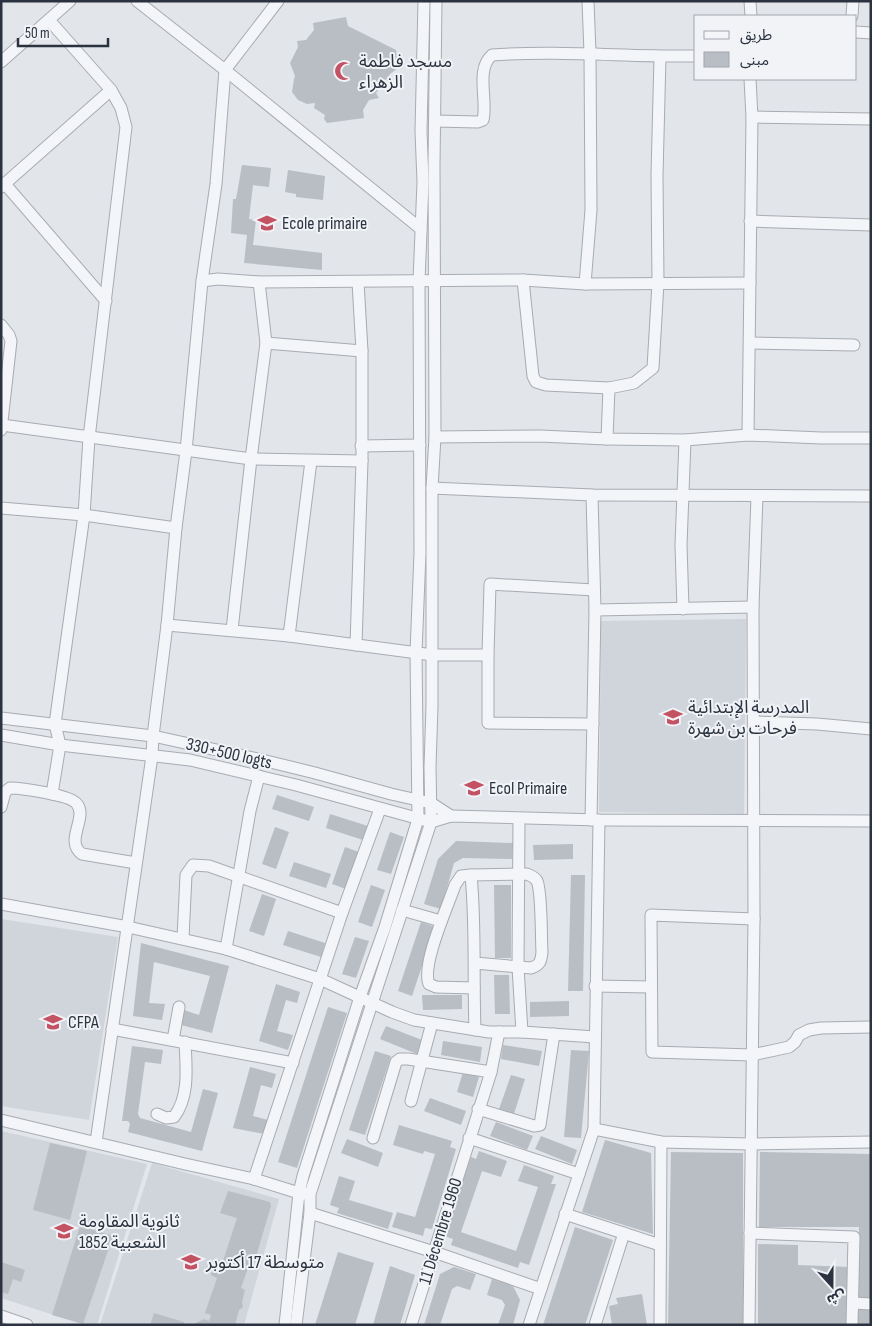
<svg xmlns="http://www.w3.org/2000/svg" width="872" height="1326" viewBox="0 0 872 1326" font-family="'Sofia Sans Condensed','Noto Sans Arabic',sans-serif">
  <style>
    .built { fill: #d0d4db }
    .building { fill: #b9bec5 }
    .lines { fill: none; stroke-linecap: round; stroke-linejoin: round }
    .minor-casing { stroke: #a7acb3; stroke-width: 13 }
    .minor { stroke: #f4f5f8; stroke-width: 11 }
    .labels { text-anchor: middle; stroke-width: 4; stroke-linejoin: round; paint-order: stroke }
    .poi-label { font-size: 18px; fill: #2b3340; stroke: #f1f3f7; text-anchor: start }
    .street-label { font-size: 18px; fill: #2b3340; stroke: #f1f3f7 }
  </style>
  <rect width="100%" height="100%" fill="#e2e5e9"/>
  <g class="built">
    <polygon points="746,619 744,814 599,812 601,621"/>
    <polygon points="1,919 118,937 89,1120 1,1106"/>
    <polygon points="1,1131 147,1164 97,1325 85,1325 1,1298"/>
    <polygon points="152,1163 279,1199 244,1325 100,1325"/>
  </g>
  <g class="building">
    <polygon points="346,17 348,26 396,50 398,68 390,74 376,93 379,98 369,100 363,110 364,118 327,123 324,119 325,115 314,108 315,103 307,104 298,100 292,92 294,79 295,76 290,63 298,47 297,41 306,40 314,30 313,23"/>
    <polygon points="242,165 271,168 269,187 253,185 249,219 256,220 253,245 322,253 322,270 244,263 247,235 231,233 233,199 236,199"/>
    <polygon points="288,170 325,176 323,200 296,197 296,194 285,192"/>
    <polygon points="277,795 314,807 309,821 272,809"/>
    <polygon points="330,814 368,826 363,840 326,828"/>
    <polygon points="275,827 289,832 276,869 262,864"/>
    <polygon points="390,832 404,837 391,874 377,870"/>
    <polygon points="456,841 513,843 512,859 463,858 454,863 441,909 424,904 438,859"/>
    <polygon points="573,844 573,859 534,860 533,845"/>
    <polygon points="345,847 359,852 346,889 332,884"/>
    <polygon points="294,862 331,874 326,888 289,876"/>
    <polygon points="571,875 585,875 583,991 568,991"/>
    <polygon points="371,885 385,890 372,927 358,922"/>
    <polygon points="494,885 511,885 511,958 495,958"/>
    <polygon points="262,894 276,899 264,936 249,931"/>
    <polygon points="421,922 435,927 412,996 398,991"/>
    <polygon points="288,931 325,943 321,957 283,945"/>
    <polygon points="355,937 369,941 356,978 342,974"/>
    <polygon points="141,943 229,966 212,1033 181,1025 184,1010 199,1015 210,976 154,962 149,1003 165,1004 162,1020 133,1016"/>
    <polygon points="494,975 509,975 510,1014 495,1014"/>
    <polygon points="276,984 300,992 297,1003 286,1000 277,1031 293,1035 288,1050 259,1041"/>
    <polygon points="422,995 462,995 462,1009 423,1010"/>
    <polygon points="569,1001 569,1016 530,1017 530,1002"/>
    <polygon points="328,1007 347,1013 297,1168 278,1162"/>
    <polygon points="386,1026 422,1040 417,1054 380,1039"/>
    <polygon points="443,1041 482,1047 480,1062 441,1055"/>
    <polygon points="503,1045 542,1051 539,1066 501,1059"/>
    <polygon points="132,1046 163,1050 161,1064 145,1062 138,1114 140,1118 191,1132 203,1089 218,1093 202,1151 128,1132 130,1124 128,1121 122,1121"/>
    <polygon points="571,1050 589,1051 581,1138 564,1137"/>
    <polygon points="375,1051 391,1056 365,1135 349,1130"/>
    <polygon points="250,1067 276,1074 272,1088 261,1085 253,1116 268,1120 264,1134 233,1128"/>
    <polygon points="463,1072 479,1077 473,1097 457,1092"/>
    <polygon points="511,1075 525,1079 513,1117 498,1112"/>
    <polygon points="430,1098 466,1111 461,1125 424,1111"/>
    <polygon points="496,1122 533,1136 527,1150 490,1136"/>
    <polygon points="399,1125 452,1141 450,1147 456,1149 432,1229 425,1228 423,1236 392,1227 397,1212 415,1217 435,1154 424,1151 423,1154 393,1145"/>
    <polygon points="541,1136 577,1150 572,1164 535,1149"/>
    <polygon points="347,1139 383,1153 378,1167 341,1153"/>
    <polygon points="605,1140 651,1153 653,1234 582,1212"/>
    <polygon points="50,1143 87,1151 70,1220 33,1210"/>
    <polygon points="479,1151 507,1161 501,1177 482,1171 461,1232 516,1251 538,1187 518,1181 524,1165 554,1176 551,1184 556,1184 529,1265 520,1262 518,1268 451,1245 453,1239 444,1236 471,1157 476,1159"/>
    <polygon points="671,1152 743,1153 743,1325 668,1325"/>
    <polygon points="760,1152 871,1154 871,1299 857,1299 859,1227 759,1227"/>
    <polygon points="339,1176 355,1181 349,1200 393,1213 388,1229 337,1213 339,1208 330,1205"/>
    <polygon points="228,1191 270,1202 271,1206 252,1270 248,1268 241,1288 245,1290 242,1302 243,1307 239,1310 235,1325 192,1325 204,1319 209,1321 211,1315 205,1313 217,1278 211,1275 216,1259 223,1261 237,1218 220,1213"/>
    <polygon points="80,1226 113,1236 83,1324 52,1315"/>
    <polygon points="575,1227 613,1240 585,1325 543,1325"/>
    <polygon points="758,1244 798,1245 798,1265 850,1267 849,1325 758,1325"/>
    <polygon points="338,1252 374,1263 355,1325 315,1325"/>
    <polygon points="1,1262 25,1270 21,1282 13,1279 8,1294 1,1292"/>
    <polygon points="390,1266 415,1275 400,1325 373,1325"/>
    <polygon points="454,1267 476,1274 470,1290 457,1286 452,1289 440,1325 424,1325 440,1274"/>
    <polygon points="492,1279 513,1286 520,1300 513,1325 498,1325 505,1305 502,1300 487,1295"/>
    <polygon points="642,1294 647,1325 612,1325 609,1306 618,1304 616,1298"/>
    <rect x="858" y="1308" width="13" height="17"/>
    <polygon points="154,1313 184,1322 184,1325 150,1325"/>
  </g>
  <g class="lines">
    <g class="minor-casing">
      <g id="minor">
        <polyline points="137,1 225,70 421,229"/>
        <polyline points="750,1 751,16"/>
        <polyline points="852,16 853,1"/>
        <polyline points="49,20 111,90 121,108 126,127 89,438 84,515 55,724 60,745 52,794"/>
        <polyline points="856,32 871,33"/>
        <polyline points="1,62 70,1"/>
        <polyline points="752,117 871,119"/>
        <path d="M435,121L478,122L483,120C488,100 475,70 492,55C560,50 628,57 696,56"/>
        <polyline points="5,184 106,301"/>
        <polyline points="1,187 111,90"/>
        <polyline points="750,221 871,225"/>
        <polyline points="523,280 533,376 536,382 546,385 609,388"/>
        <polyline points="202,281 218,279 259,282 523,280 585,284 750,283"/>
        <polyline points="585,284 591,210 590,53 588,1"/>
        <polyline points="1,325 9,335 11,341 1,430"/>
        <polyline points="266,343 362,351"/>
        <polyline points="750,343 854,345"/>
        <polyline points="2,425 251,459 362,461"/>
        <polyline points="748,435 752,117 750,79"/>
        <polyline points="435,437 540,436 607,439 685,440 748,435 821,438 871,438"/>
        <polyline points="607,439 609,388 634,383 653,368 658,283 657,175 660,57"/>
        <polyline points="361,446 420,445"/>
        <polyline points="432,488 592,495 871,496"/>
        <polyline points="1,508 84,515 176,528"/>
        <polyline points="683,609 681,545 685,440"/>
        <polyline points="595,610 753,607"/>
        <polyline points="167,625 289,636 433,655 488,655 490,584 594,590"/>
        <polyline points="232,630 251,459 266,343 259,282"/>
        <polyline points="289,636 311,461"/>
        <polyline points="356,645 362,461 362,351 358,282"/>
        <polyline points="488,655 488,723 593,724"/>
        <polyline points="1,718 153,736 258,759 315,773 391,794 431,803 451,816"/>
        <polyline points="754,722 817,724 871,729"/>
        <polyline points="1,735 60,745 190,760 296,785 431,822 451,816 599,820 871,821"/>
        <path d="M1,807L5,792L10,788C21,788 71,795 77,804C88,818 64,841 82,854L136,863"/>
        <polyline points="519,819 518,967 522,1032"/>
        <polyline points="591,820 595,610 592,495"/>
        <path d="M471,875L461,876L455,885C448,906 421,965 429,984L436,987L474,988"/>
        <polyline points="1,904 128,927 226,949 320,979 392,1012 414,1020 489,1032 522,1032 595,1037"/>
        <polyline points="402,910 441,921"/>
        <polyline points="754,919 651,915 652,1052 752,1055 789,1047 795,1042 799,1035 809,1030 821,1028 871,1027"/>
        <polyline points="183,938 186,875 193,865 209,866 342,913"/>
        <polyline points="226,949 250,811 259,776"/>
        <path d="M475,963L531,968C540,965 541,962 542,952C541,937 542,892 537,881C535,877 531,876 527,874L471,875C476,926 473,978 475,1030"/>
        <polyline points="595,986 651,987"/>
        <polyline points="112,1029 293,1063"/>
        <polyline points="173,1040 179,1007"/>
        <polyline points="411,1101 432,1023"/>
        <polyline points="478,1109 534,1126 540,1125 554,1034"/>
        <path d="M157,1114L166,1118L174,1117C190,1096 186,1066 185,1042"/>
        <polyline points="1,1120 185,1164 254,1179 299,1193 306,1194"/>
        <polyline points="594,1129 661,1142 751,1144 871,1142"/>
        <polyline points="373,1138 396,1062 400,1059 408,1059 491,1072 499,1032"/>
        <polyline points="469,1138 579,1174"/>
        <polyline points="96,1142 152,756 153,736 167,625 176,528 186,451 202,281 216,184 225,70 278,1"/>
        <polyline points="254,1179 342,913 380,809"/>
        <polyline points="310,1213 434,1252 541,1289"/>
        <polyline points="565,1214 660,1245"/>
        <polyline points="750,1233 854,1237 852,1325"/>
        <polyline points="853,1303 871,1304"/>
        <polyline points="1,1316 27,1325"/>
        <polyline points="285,1325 299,1193 303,1176 360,997 385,927 418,819 416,652 420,553 419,281 423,182 421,131 424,1"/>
        <polyline points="296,1325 310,1213 310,1194 431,822 430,767 432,706 432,488 435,437 434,165 436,1"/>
        <polyline points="411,1325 491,1072"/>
        <polyline points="529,1325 594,1129 599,820"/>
        <polyline points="595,1325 624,1233"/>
        <polyline points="660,1325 661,1142"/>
        <polyline points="749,1325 754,919 753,607 757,496"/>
      </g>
    </g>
    <use href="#minor" class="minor"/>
  </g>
  <defs>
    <g id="mosque-bare" transform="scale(1.5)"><path d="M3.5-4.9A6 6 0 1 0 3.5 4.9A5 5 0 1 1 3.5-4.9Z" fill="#c35262" stroke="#f1f3f7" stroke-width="2.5" paint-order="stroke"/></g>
    <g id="school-bare" transform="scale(1.5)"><path d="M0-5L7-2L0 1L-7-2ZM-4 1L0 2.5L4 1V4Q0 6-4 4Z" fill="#c35262" stroke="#f1f3f7" stroke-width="2.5" paint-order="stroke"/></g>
    <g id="university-bare" transform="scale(1.5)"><path d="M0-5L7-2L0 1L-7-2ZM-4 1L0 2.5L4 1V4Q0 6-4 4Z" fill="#c35262" stroke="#f1f3f7" stroke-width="2.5" paint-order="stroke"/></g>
  </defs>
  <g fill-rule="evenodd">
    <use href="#mosque-bare" x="344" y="71"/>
    <use href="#school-bare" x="267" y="223"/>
    <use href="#school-bare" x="673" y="717"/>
    <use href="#school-bare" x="474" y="788"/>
    <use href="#university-bare" x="53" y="1022"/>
    <use href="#school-bare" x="64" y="1231"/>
    <use href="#school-bare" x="191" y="1262"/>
  </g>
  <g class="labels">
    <g class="poi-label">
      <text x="359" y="67">مسجد فاطمة<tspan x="359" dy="21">الزهراء</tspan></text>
      <text x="282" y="229">Ecole primaire</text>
      <text x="688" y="713">المدرسة الإبتدائية<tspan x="688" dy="21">فرحات بن شهرة</tspan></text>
      <text x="489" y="794">Ecol Primaire</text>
      <text x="68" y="1028">CFPA</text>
      <text x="79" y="1227">ثانوية المقاومة<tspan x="79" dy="21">الشعبية 1852</tspan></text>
      <text x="206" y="1268">متوسطة 17 أكتوبر</text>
    </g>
    <g class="street-label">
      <text transform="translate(229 753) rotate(13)" y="6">330+500 logts</text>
      <text transform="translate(440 1231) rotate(-73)" y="6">11 Décembre 1960</text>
    </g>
  </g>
  <rect width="872" height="1326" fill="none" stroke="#2b3340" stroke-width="5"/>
  <rect x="694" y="15" width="162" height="65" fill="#f1f3f7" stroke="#a2a6ae"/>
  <rect x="704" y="31" width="25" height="8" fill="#f4f5f8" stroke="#a2a6ae"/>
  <text x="740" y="40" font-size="15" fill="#2b3340">طريق</text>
  <rect x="704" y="52" width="25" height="15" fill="#b9bec5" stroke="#a2a6ae"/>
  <text x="740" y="65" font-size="15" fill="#2b3340">مبنى</text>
  <g transform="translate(832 1286) rotate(159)" stroke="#f1f3f7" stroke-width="4" paint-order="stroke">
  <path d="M0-4L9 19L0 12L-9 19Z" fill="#2b3340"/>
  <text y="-8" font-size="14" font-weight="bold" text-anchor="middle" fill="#2b3340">ش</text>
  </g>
  <path d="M18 38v8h90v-8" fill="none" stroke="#2b3340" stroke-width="2.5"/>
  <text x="25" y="38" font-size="15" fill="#2b3340" stroke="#f1f3f7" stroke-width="4" paint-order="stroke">50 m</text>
</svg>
